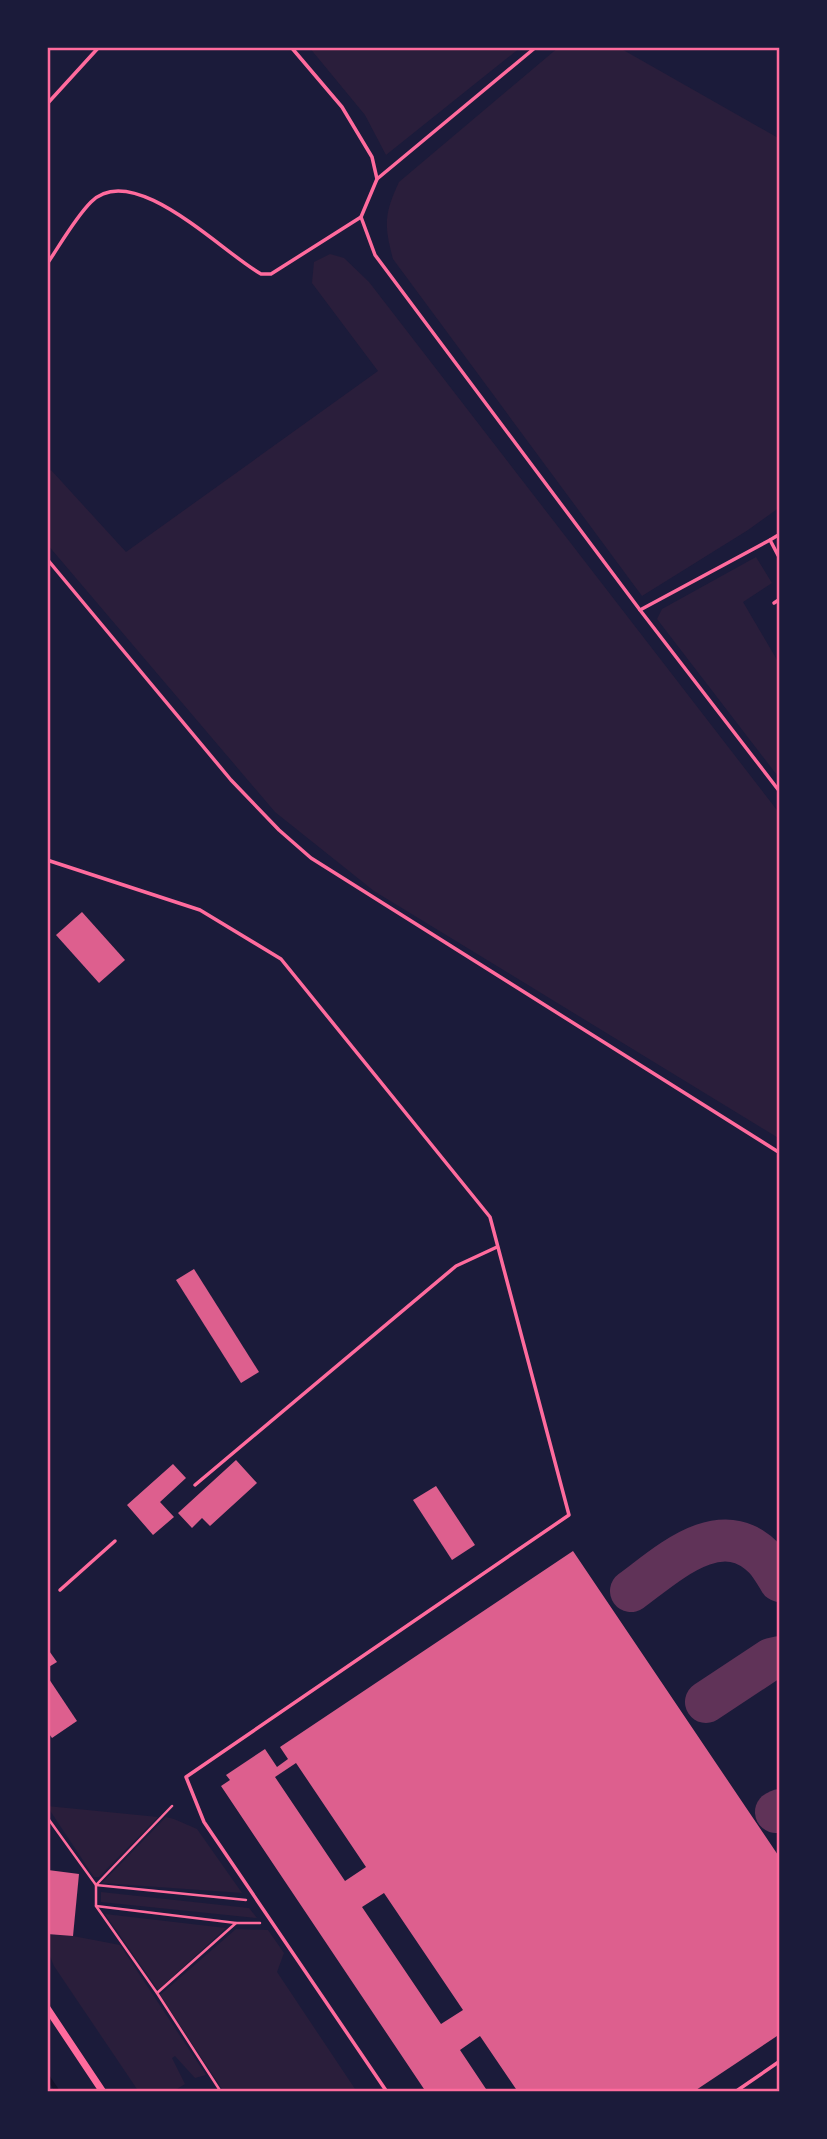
<svg xmlns="http://www.w3.org/2000/svg" width="827" height="2139" viewBox="0 0 827 2139" font-family="'Sofia Sans Condensed',sans-serif">
  <style>
    .green { fill: #2a1e3b }
    .lines { fill: none; stroke-linecap: round; stroke-linejoin: round }
    .stream { stroke: #12122b; stroke-width: 4.5 }
    .taxiway { stroke: #603358; stroke-width: 42 }
    .building { fill: #dd5f8e; fill-rule: evenodd }
    .path { stroke: #ff6b9d; stroke-width: 2.5 }
    .service { stroke: #ff6b9d; stroke-width: 3.5 }
    .minor { stroke: #ff6b9d; stroke-width: 7 }
    .neatline { fill: none; stroke: #ff6b9d; stroke-width: 2.5 }
  </style>
  <rect width="100%" height="100%" fill="#1b1b3a"/>
  <g class="green">
    <polygon points="309,47 521,47 386,155 365,115"/>
    <path d="M559,47H618L780,139V507L748,530L642,596L393,259C384,225 384,214 399,182Z"/>
    <polygon points="330,254 344,258 369,282 780,814 780,1139 374,891 275,812 47,544 47,474 51,470 126,552 378,371 312,283 314,262"/>
    <polygon points="756,557 772,583 743,602 780,665 780,779 657,619 662,609"/>
    <polygon points="47,1806 158,1817 99,1877 94,1877"/>
    <polygon points="166,1817 174,1819 197,1829 242,1893 102,1883"/>
    <polygon points="101,1892 249,1908 257,1918 101,1902"/>
    <polygon points="105,1914 226,1928 158,1990"/>
    <polygon points="236,1929 268,1930 284,1953 277,1972 357,2092 224,2092 160,1995"/>
    <polygon points="47,1934 73,1936 120,1945 206,2075 195,2078 175,2056 172,2058 185,2084 172,2092 166,2089 164,2092 139,2092 54,1966 47,1949"/>
  </g>
  <g class="lines">
    <polyline class="stream" points="47,2076 58,2092"/>
    <g class="taxiway">
      <path d="M631,1591C668,1564 720,1514 764,1558C770,1564 775,1573 780,1581"/>
      <polyline points="706,1702 771,1659 780,1657"/>
      <polyline points="776,1812 780,1810"/>
    </g>
  </g>
  <g class="building">
    <polygon points="82,912 125,960 99,983 56,935"/>
    <polygon points="194,1269 259,1372 241,1383 176,1280"/>
    <polygon points="236,1460 257,1483 210,1526 202,1518 192,1528 178,1513"/>
    <polygon points="173,1464 186,1478 160,1502 174,1517 153,1535 127,1505"/>
    <polygon points="436,1486 475,1545 452,1560 413,1500"/>
    <path d="M573,1551L780,1858V2034L693,2092H518L480,2036L460,2050L488,2092H426L221,1786L230,1780L226,1775L265,1749L277,1767L288,1759L280,1747ZM296,1763L366,1867L345,1881L275,1777ZM384,1893L463,2010L441,2024L362,1907Z"/>
    <polygon points="47,1648 57,1662 47,1668"/>
    <polygon points="47,1676 77,1721 52,1738 47,1731"/>
    <polygon points="48,1870 79,1874 73,1936 47,1934"/>
  </g>
  <g class="lines">
    <g class="path">
      <polyline points="172,1806 96,1885 96,1906 157,1993 221,2092"/>
      <polyline points="47,1817 96,1885 246,1900"/>
      <polyline points="96,1906 236,1923 260,1923"/>
      <polyline points="157,1993 236,1923"/>
    </g>
    <g class="service">
      <polyline points="291,47 342,107 372,157 377,179"/>
      <polyline points="536,47 377,179 361,217 375,255 640,610 780,792"/>
      <polyline points="47,104 99,47"/>
      <path d="M47,264C60,245 75,218 91,202C133,159 223,253 261,274H271L361,217"/>
      <polyline points="780,534 770,540 780,559"/>
      <polyline points="47,559 231,780 279,830 311,858 780,1153"/>
      <polyline points="774,603 780,599"/>
      <polyline points="640,610 770,540"/>
      <polyline points="47,860 200,910 281,959 490,1217 569,1515 186,1777 204,1822 387,2092"/>
      <polyline points="195,1485 456,1266 497,1247"/>
      <polyline points="60,1590 115,1541"/>
      <polyline points="735,2092 780,2061"/>
    </g>
    <polyline class="minor" points="47,2008 103,2092"/>
  </g>
  <rect width="827" height="2139" fill="none" stroke="#1b1b3a" stroke-width="98"/>
  <rect x="49" y="49" width="729" height="2041" class="neatline"/>
</svg>
